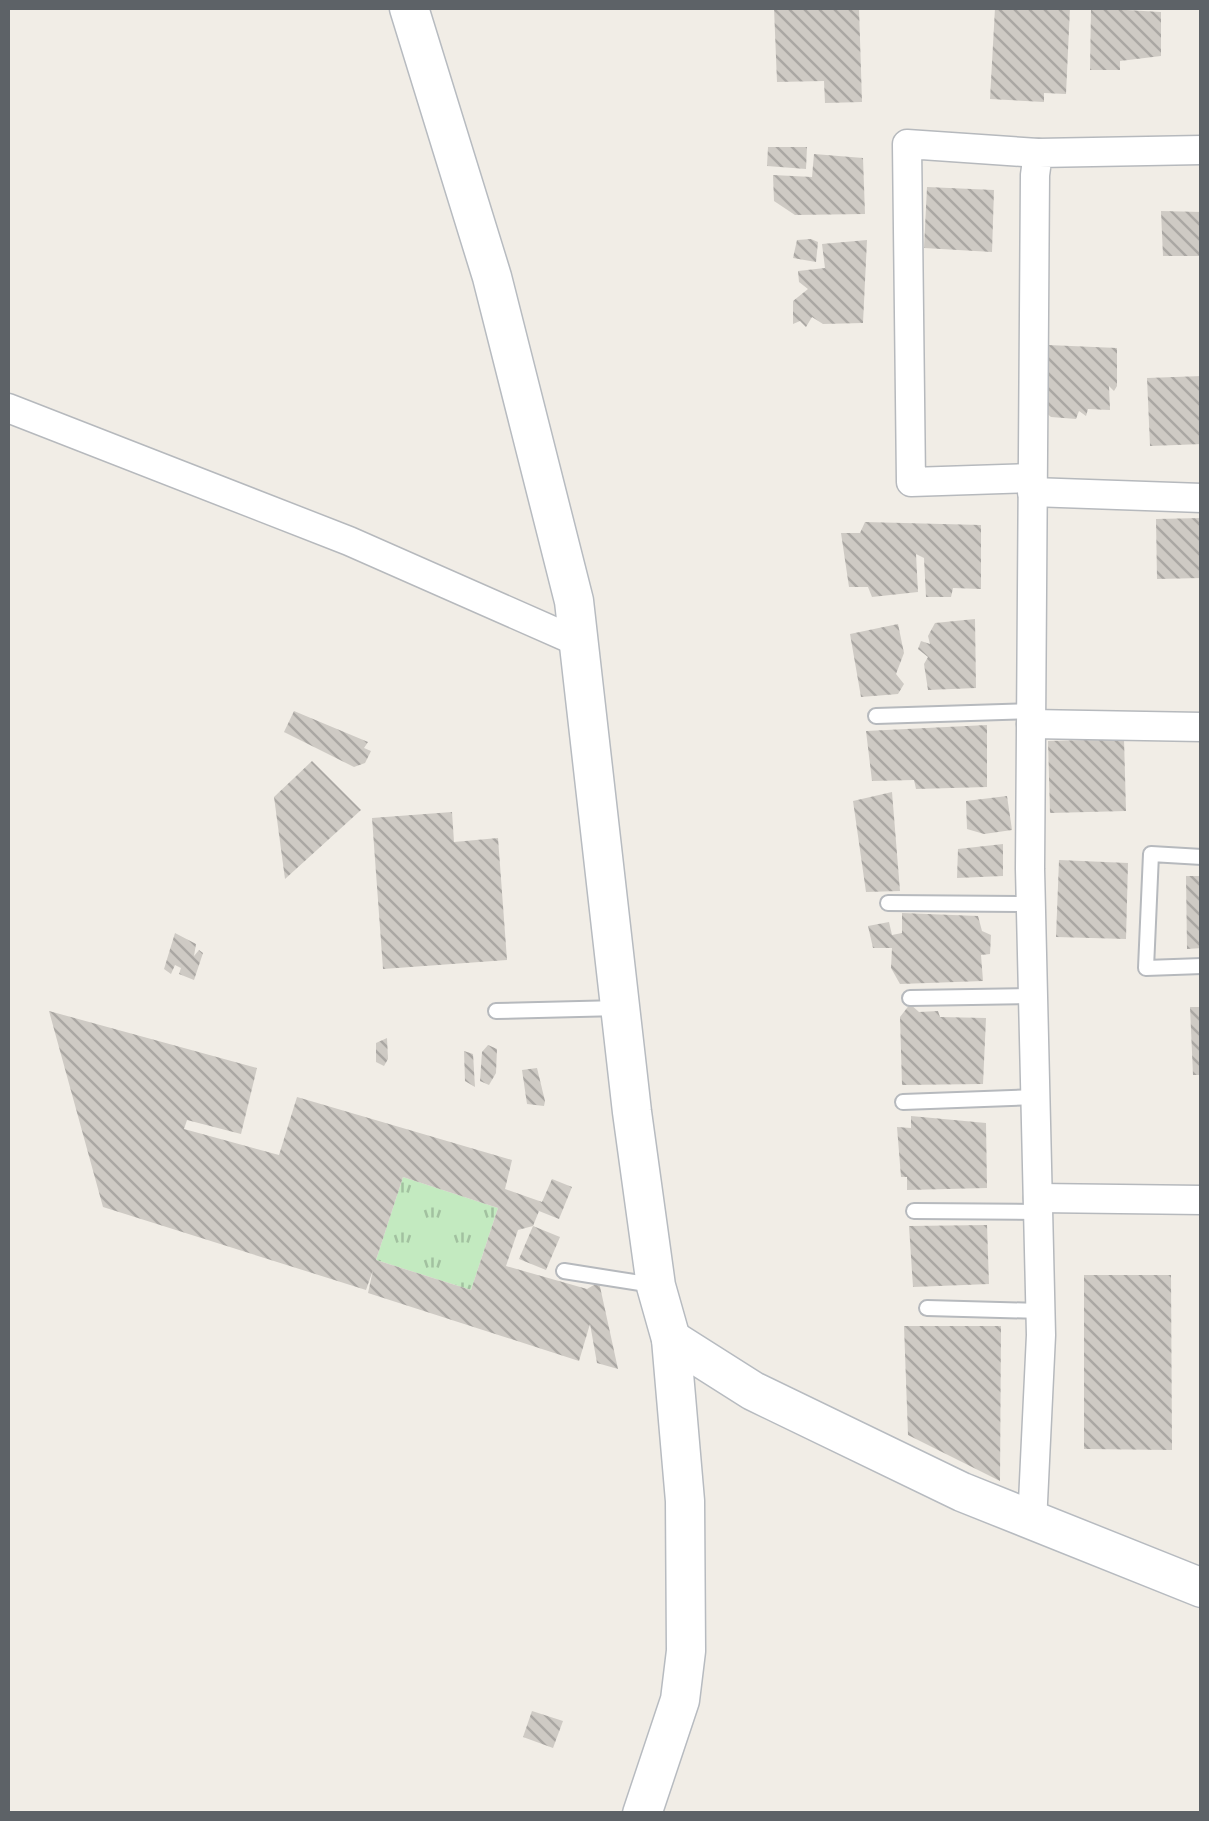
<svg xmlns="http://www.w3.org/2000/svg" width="1209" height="1821" viewBox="0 0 1209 1821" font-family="Figtree,sans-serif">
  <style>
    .park { fill: url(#park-tufts) }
    .building { fill: url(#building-back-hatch); fill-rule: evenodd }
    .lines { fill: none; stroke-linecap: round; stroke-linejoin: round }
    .lane-casing { stroke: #b6b9bd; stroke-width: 18 }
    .street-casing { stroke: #b6b9bd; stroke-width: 31 }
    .secondary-casing { stroke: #b7bbc0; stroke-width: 41 }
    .lane { stroke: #fff; stroke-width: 14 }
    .street { stroke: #fff; stroke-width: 28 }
    .secondary { stroke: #fff; stroke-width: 38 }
  </style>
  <defs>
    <pattern id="park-tufts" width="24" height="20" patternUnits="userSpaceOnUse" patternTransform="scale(2.5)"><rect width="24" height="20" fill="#c3eac0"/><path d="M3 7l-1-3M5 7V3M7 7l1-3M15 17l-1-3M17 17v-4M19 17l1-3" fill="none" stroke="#a2c1a0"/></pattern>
    <pattern id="building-back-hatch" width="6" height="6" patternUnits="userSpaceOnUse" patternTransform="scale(2.5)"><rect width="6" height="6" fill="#cecac4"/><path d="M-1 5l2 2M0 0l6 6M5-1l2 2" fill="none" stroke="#aaa7a3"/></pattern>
  </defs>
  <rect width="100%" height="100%" fill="#f1ede6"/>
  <polygon class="park" points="403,1177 498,1208 471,1290 376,1260"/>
  <g class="building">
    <polygon points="774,8 859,8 862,102 825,103 824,81 777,82"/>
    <polygon points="995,8 1070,8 1066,94 1044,93 1044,102 990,99"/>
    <polygon points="1091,8 1161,12 1161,56 1120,61 1120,70 1090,70"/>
    <polygon points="768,147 807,147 806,169 767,166"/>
    <polygon points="814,154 863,158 865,214 795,215 774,201 773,175 812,177"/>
    <polygon points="927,187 994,190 992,252 924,248"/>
    <polygon points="1161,211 1202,212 1202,256 1163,256"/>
    <polygon points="811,239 818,242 816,262 793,258 797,240"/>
    <polygon points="867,240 863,323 823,324 812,317 806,327 800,321 793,324 793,301 808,289 799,282 798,271 825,268 822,244"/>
    <polygon points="1048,345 1117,348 1117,386 1114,391 1109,386 1110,410 1088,409 1086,416 1079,411 1076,419 1051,417 1044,411 1043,355"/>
    <polygon points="1202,376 1202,444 1150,446 1147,378"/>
    <polygon points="1202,518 1202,578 1157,579 1156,519"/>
    <polygon points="865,522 981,525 981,589 953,588 951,597 926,597 924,558 916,554 918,592 872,597 868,587 849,587 841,533 860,533"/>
    <polygon points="975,619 976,688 928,690 924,664 928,657 918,649 921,641 930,644 928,636 935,623"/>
    <polygon points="898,624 904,653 896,674 904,684 898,694 861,697 850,634"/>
    <polygon points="294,711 368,742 364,748 371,751 365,763 354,767 284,732"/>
    <polygon points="987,725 987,787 916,789 914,780 872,781 866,731"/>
    <polygon points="1124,739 1126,811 1050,813 1048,741"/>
    <polygon points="312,761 361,810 285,879 274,797"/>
    <polygon points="892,792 900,891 866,892 853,801"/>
    <polygon points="1007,796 1012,830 984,834 967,829 966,801"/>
    <polygon points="452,812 454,842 498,838 507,960 383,969 372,818"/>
    <polygon points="1003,844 1003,876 957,878 958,849"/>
    <polygon points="1059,860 1128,863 1126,939 1056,937"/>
    <polygon points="1186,876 1202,876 1202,948 1187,949"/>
    <polygon points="902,913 978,916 982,931 991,935 990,954 981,955 983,981 900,984 891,968 892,948 873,948 868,926 889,922 892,935 902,933"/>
    <polygon points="175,933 196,944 194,956 199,950 203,953 194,980 179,974 181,968 175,965 171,974 164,969"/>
    <polygon points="910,1004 919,1012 938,1011 940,1017 986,1018 983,1084 902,1085 900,1017"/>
    <polygon points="1190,1007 1202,1007 1202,1075 1193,1075"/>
    <path d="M49,1011L257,1068L241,1134L187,1120L184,1129L279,1155L297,1097L512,1160L505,1189L542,1202L552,1179L572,1187L559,1219L539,1211L533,1226L560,1237L546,1270L519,1259L533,1226L518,1230L506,1266L587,1289L599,1282L618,1369L597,1363L590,1324L579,1361L368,1293L373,1270L366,1290L103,1207ZM403,1177L498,1208L471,1290L376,1260Z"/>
    <polygon points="387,1038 388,1059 384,1066 376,1062 376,1043"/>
    <polygon points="488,1045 497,1049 496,1073 489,1085 480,1081 482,1052"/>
    <polygon points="464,1051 473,1054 475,1087 465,1081"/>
    <polygon points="537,1068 545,1101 544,1106 527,1104 522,1070"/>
    <polygon points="911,1116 986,1123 987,1188 907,1190 907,1177 901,1177 897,1127 911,1128"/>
    <polygon points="987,1225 989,1284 913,1287 909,1226"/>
    <polygon points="1084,1275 1171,1275 1172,1450 1084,1449"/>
    <polygon points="904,1326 1001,1326 1000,1481 908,1435"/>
    <polygon points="532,1711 563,1721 553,1748 523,1737"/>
  </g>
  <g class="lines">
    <g class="lane-casing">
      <g id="lane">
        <polyline points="876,716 1031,711"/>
        <polyline points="1202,857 1151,854 1146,968 1202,966"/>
        <polyline points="888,903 1031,904"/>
        <polyline points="910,998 1033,996"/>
        <polyline points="496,1011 620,1008"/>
        <polyline points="903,1102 1036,1097"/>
        <polyline points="914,1211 1038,1212"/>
        <polyline points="564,1271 653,1285"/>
        <polyline points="927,1308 1041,1311"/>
      </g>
    </g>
    <g class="street-casing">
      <g id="street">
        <polyline points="8,408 349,541 578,642"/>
        <polyline points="1032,478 911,482 907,144 1038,153"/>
        <polyline points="1032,492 1202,498"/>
        <polyline points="1031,724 1202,727"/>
        <polyline points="1038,1198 1202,1200"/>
        <polyline points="1032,1523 1041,1335 1030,869 1035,175 1038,153 1202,150"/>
      </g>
    </g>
    <g class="secondary-casing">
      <g id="secondary">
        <polyline points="409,8 492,277 574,601 632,1112 656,1286 671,1339 685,1501 686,1651 680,1700 642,1814"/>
        <polyline points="671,1339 753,1391 962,1492 1202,1588"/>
      </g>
    </g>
    <use href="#lane" class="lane"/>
    <use href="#street" class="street"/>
    <use href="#secondary" class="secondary"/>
  </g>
  <rect width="1209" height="1821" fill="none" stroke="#5d6267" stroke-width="20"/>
</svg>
